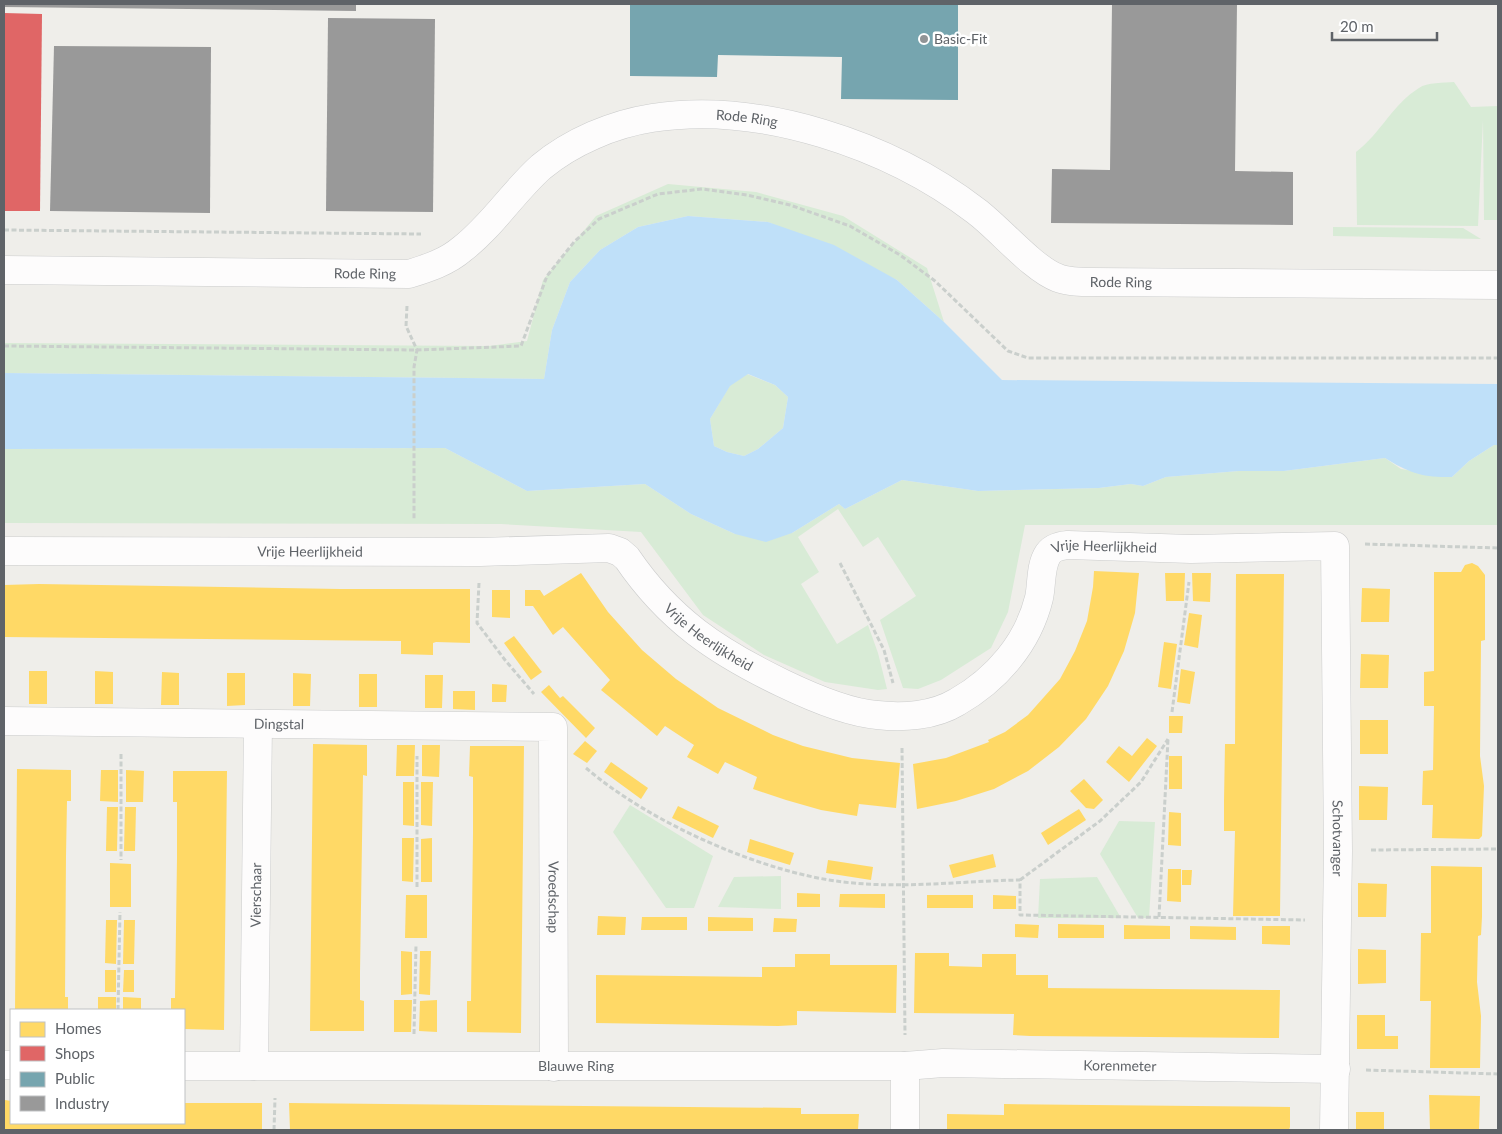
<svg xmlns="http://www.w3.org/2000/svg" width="1502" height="1134" viewBox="0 0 1502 1134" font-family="Lato,sans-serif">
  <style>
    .green { fill: #d8ebd6 }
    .water { fill: #bfe0f9; fill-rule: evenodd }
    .homes { fill: #ffd966 }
    .shops { fill: #e06666 }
    .public { fill: #76a5af }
    .industry { fill: #999 }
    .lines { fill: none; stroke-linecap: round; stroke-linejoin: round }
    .minor-casing { stroke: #cbcccc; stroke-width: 29 }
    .path { stroke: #cacfcc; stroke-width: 3; stroke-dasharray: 5 2.5; stroke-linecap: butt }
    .minor { stroke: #fdfcfc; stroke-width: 28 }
    .poi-dot { fill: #919496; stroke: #fff; stroke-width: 2 }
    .labels { text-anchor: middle; stroke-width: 5; stroke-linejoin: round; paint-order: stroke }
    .poi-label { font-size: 14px; fill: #5f6368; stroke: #fff; text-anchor: start }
    .street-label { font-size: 14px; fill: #5f6368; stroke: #fff }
  </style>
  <rect width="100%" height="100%" fill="#efeeea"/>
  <g class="green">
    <path d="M1454,82L1471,107L1498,106V220H1484L1483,120L1478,226L1357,225L1356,152C1380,134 1393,104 1419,88C1427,82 1444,83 1454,82Z"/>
    <polygon points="668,184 756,192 843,216 927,268 944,322 897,280 768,222 688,216 638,227 600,250 570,282 552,330 544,379 4,373 4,343 489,346 527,341 543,280 596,216"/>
    <polygon points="1333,227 1463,228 1481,239 1333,236"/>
    <polygon points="747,374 775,385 788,397 783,428 758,449 744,456 727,452 714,446 710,419 730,385"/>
    <polygon points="1494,445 1498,445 1498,525 1025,525 1008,612 991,648 941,680 918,689 903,688 880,620 916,596 878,537 863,547 838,509 798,537 819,572 801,584 837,644 868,625 878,653 887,689 878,690 825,682 764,655 703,615 641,532 501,524 4,523 4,449 445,448 527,491 645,484 691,514 735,534 792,533 839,504 845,509 902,480 978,491 1099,488 1131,484 1143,486 1166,477 1239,471 1284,471 1385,458 1401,469 1452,477 1469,461"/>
    <polygon points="630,805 713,856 694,908 666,908 613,832"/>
    <polygon points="1119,821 1155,822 1149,918 1138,918 1100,854"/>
    <polygon points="781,876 781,909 718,907 734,877"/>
    <polygon points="1097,877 1121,918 1038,918 1040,879"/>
  </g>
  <path class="water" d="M688,216L768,222L834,245L897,280L944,322L1002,380L1498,384V445H1494L1469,461L1452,477C1424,478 1409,473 1385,458L1284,471H1239L1166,477L1143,486L1131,484L1099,488L978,491L902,480L845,509L839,504L792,533L766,542L735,534L691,514L645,484L527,491L445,448L4,449V373L544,379L552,330L570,282L600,250L638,227ZM748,374L775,385L788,397L783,428L758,449L744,456L727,452L714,446L710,419L730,386Z"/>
  <g class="homes">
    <polygon points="1472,563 1478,566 1485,575 1485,640 1481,641 1480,756 1484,786 1482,836 1479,839 1432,838 1433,805 1422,805 1423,771 1433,770 1434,706 1424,706 1424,672 1434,671 1434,572 1461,572 1465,565"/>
    <polygon points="1094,571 1139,573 1135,613 1124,651 1108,686 1086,719 1059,747 1028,771 994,789 956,801 917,809 913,764 946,758 989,742 988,740 1005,732 1028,715 1060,679 1075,651 1087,621 1093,587"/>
    <polygon points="581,573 608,612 642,650 676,679 718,708 773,735 803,746 852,758 900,763 896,808 859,804 857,816 821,810 786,800 753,789 757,777 725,762 718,774 687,757 694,745 665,726 657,736 601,690 610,680 563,627 553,635 533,606 525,606 525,590 540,590 544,596"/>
    <polygon points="1165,573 1185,573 1184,601 1166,601"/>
    <polygon points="1192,573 1211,573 1210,602 1193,601"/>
    <polygon points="1236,574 1284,574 1280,916 1233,916 1235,831 1224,831 1224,801 1225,744 1235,744"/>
    <polygon points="39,584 340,589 470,589 470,643 436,642 433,643 433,655 401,654 401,641 4,637 4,585"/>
    <polygon points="1362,588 1390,589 1389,622 1361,622"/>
    <polygon points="492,590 510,590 510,618 492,617"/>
    <polygon points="1189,613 1202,615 1198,648 1184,645"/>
    <polygon points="514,636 542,672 531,680 504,643"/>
    <polygon points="1164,642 1177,644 1171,689 1158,687"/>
    <polygon points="1361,654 1389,655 1388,688 1360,688"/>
    <polygon points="1181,669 1195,672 1190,704 1177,702"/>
    <rect x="29" y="671" width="18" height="33"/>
    <polygon points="95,671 113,672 113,704 95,704"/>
    <polygon points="162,672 179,673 179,705 161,705"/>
    <polygon points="227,673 245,673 245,705 227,706"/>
    <polygon points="293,673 311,674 310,706 293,706"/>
    <rect x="359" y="674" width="18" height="33"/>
    <polygon points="425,675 443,675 442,708 425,708"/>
    <polygon points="492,684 507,685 506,702 492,702"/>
    <polygon points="549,685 560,698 563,696 595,728 586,738 541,692"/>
    <polygon points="453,691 475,691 475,710 453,709"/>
    <polygon points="1169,716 1183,716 1182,733 1169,733"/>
    <rect x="1360" y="720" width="28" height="34"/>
    <polygon points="1147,738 1157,746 1129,782 1106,762 1119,746 1132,756"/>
    <polygon points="585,741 597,751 587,763 573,754"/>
    <polygon points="313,744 367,745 367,776 363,775 360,972 360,1000 364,1001 364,1031 310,1031"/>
    <polygon points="397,745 415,745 414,776 396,776"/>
    <polygon points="422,745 440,745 439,777 422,776"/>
    <polygon points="470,746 524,746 521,1033 467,1032 467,1001 471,1001 473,833 473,777 469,776"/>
    <rect x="1169" y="756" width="13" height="33"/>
    <polygon points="611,762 648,788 641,799 604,772"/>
    <polygon points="17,769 71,770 71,801 67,801 66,856 65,997 68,997 68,1010 15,1010"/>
    <polygon points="101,770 118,770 118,802 100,801"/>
    <polygon points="126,770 144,771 143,802 126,802"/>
    <polygon points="173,771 227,771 224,1030 184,1029 184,1010 171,1010 171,998 175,998 177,858 177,802 173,802"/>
    <polygon points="1084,779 1103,800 1094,809 1086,808 1070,791"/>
    <polygon points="403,782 414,782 414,826 403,825"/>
    <polygon points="421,782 433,782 432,826 421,825"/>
    <polygon points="1359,786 1388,787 1387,820 1359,820"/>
    <polygon points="678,806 719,826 713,838 672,818"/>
    <polygon points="107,807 118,807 117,851 106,851"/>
    <polygon points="125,807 136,807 135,851 124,851"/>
    <polygon points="1079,809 1086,820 1048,845 1041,833"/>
    <polygon points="1169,812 1181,813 1181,846 1168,845"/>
    <polygon points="402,838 414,838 413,882 402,881"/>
    <polygon points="432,838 432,882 421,882 421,839"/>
    <polygon points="750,839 794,853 790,865 747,852"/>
    <polygon points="993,854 996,867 953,878 949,865"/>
    <polygon points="828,860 873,867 871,880 826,873"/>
    <polygon points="110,863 131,864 131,907 110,907"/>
    <polygon points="1431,866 1482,867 1482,917 1481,935 1478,936 1477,982 1481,1016 1480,1068 1430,1068 1431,1001 1420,1001 1421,933 1431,933"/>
    <polygon points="1168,869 1181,869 1181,902 1167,901"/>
    <polygon points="1182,870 1192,870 1191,885 1182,885"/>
    <polygon points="1358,883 1387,884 1386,917 1358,917"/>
    <polygon points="797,893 820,894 820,907 797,907"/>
    <polygon points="840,894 885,894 885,908 839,907"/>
    <polygon points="406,895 427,895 427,938 405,938"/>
    <rect x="927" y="895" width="46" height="13"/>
    <polygon points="993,895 1016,896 1016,909 993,909"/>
    <polygon points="598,916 626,917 625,935 597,935"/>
    <polygon points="642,917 687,917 687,930 641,930"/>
    <polygon points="708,917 753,918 753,931 708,931"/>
    <polygon points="774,918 797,919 796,932 773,932"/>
    <polygon points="106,920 117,920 116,964 105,963"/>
    <polygon points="124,920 135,920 134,964 123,964"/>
    <polygon points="1015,924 1039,925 1038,938 1015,937"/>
    <polygon points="1058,924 1104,925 1104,938 1058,938"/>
    <polygon points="1124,925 1170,926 1170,939 1124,939"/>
    <polygon points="1190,926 1236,927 1236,940 1190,939"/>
    <polygon points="1262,926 1290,926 1290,945 1262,944"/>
    <polygon points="1358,949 1386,950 1386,983 1358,984"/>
    <polygon points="401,951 412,952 412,994 401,995"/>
    <polygon points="420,951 431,951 430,995 419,994"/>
    <polygon points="915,953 949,953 949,966 982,967 982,954 1016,954 1016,975 1048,975 1048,988 1280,990 1279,1038 1030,1036 1013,1035 1014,1014 914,1013"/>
    <polygon points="795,954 830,954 830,965 897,965 896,1013 797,1011 797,1025 778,1026 596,1023 596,975 762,977 762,967 795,967"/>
    <rect x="105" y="970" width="11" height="22"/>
    <polygon points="124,970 134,970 134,992 123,992"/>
    <rect x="98" y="997" width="18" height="13"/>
    <polygon points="123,997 141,998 141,1010 123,1010"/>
    <polygon points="394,1000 412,1000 411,1032 394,1032"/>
    <polygon points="437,1000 437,1032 419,1031 420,1001"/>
    <polygon points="1357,1015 1385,1015 1385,1036 1398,1036 1398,1049 1357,1049"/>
    <polygon points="1429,1095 1480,1096 1479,1130 1430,1130"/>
    <polygon points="5,1100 11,1101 11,1123 184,1123 184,1103 262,1103 262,1130 4,1130"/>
    <polygon points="289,1103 801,1108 801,1114 859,1114 858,1130 290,1130"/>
    <polygon points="1004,1104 1290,1107 1290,1127 1289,1130 947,1130 947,1114 1004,1115"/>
    <rect x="1356" y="1112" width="28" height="18"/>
  </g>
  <polygon class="shops" points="4,13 42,14 40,211 4,211"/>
  <polygon class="public" points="630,4 958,4 958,100 841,99 842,57 718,55 717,77 630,76"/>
  <g class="industry">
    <polygon points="4,4 356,4 356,11 4,7"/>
    <polygon points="1112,4 1237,4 1235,171 1293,172 1293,225 1051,223 1052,169 1110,170"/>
    <polygon points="328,18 435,19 433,212 326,211"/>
    <polygon points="54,46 211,47 210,213 50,211"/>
  </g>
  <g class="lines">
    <g class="minor-casing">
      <g id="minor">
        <path id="s1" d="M4,270L409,274C428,268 447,262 462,249C492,226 513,192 541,167C571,142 613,124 652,118C760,101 890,145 976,211C999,228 1033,269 1058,278C1068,282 1081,282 1093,282L1498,285"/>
        <path id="s2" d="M4,551L480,552L609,548L620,552L627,558C646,586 669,611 696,632C735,662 828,711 877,715C903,718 934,716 957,702C997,679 1028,643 1039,598C1042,585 1040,566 1048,554C1053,547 1060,546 1068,545L1191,549L1335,546L1338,851L1334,1130"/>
        <path id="s3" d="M4,721L553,727L554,1067"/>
        <polyline points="4,1065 11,1065"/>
        <path id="s4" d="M184,1066H905V1130"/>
        <path id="s5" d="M254,1066L258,724"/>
        <path id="s6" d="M905,1066L943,1063L1336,1069"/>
      </g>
    </g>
    <g class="path">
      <polyline points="4,230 421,234"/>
      <polyline points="407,306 406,326 417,350 414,367 414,520"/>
      <polyline points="4,346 417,350 521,346 547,276 574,242 599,219 658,194 702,189 747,195 790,205 850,226 900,255 935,281 1008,351 1028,358 1498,358"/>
      <polyline points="1365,544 1498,548"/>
      <polyline points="840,563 884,650 893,683"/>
      <polyline points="479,583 477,623 505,660 534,694"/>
      <polyline points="1172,712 1189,582"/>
      <polyline points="902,748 905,1035"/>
      <polyline points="121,754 121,860"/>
      <path d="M586,768C649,822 760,872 843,882C902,889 961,881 1020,880V915L1305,920"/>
      <polyline points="1371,850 1498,849"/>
      <polyline points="1020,880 1100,821 1141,782 1168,739"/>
      <polyline points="417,887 417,756"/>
      <polyline points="1159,917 1168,739"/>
      <polyline points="118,1010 120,912"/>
      <polyline points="414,1034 416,945"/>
      <polyline points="1366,1070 1498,1074"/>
      <polyline points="274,1130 275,1098"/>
    </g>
    <use href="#minor" class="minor"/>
  </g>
  <circle class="poi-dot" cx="924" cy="39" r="5"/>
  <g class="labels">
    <g class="poi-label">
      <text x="934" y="44">Basic-Fit</text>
    </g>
    <g class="street-label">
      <text dy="5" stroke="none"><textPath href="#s1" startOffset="796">Rode Ring</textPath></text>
      <text dy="5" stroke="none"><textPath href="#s1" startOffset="361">Rode Ring</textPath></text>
      <text dy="5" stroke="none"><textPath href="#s1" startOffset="1216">Rode Ring</textPath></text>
      <text dy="5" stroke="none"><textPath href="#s2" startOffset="306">Vrije Heerlijkheid</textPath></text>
      <text dy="5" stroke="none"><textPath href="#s2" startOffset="1251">Vrije Heerlijkheid</textPath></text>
      <text dy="5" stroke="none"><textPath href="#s2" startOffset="741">Vrije Heerlijkheid</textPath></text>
      <text dy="5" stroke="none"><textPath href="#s3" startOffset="275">Dingstal</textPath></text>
      <text dy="5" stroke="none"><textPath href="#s2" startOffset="1774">Schotvanger</textPath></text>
      <text dy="5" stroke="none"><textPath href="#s5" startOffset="171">Vierschaar</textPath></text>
      <text dy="5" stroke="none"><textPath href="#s3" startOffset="719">Vroedschap</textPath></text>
      <text dy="5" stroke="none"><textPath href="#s6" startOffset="215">Korenmeter</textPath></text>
      <text dy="5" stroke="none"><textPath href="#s4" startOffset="392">Blauwe Ring</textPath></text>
    </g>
  </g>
  <rect width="1502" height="1134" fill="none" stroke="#5f6368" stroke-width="10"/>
  <rect x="10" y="1009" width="175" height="115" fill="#ffffff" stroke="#bfc1c3"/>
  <rect x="20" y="1022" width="25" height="15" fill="#ffd966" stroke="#bfc1c3"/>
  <text x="55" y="1034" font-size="15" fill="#5f6368">Homes</text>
  <rect x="20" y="1046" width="25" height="15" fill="#e06666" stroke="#bfc1c3"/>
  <text x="55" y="1059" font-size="15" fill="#5f6368">Shops</text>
  <rect x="20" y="1072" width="25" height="15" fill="#76a5af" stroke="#bfc1c3"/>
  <text x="55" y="1084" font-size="15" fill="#5f6368">Public</text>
  <rect x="20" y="1096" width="25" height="15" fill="#999999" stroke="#bfc1c3"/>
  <text x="55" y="1109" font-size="15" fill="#5f6368">Industry</text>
  <path d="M1332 32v8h105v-8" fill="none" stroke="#5f6368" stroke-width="2.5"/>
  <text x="1340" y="32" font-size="15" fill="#5f6368" stroke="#ffffff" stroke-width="4" paint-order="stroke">20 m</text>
</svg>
